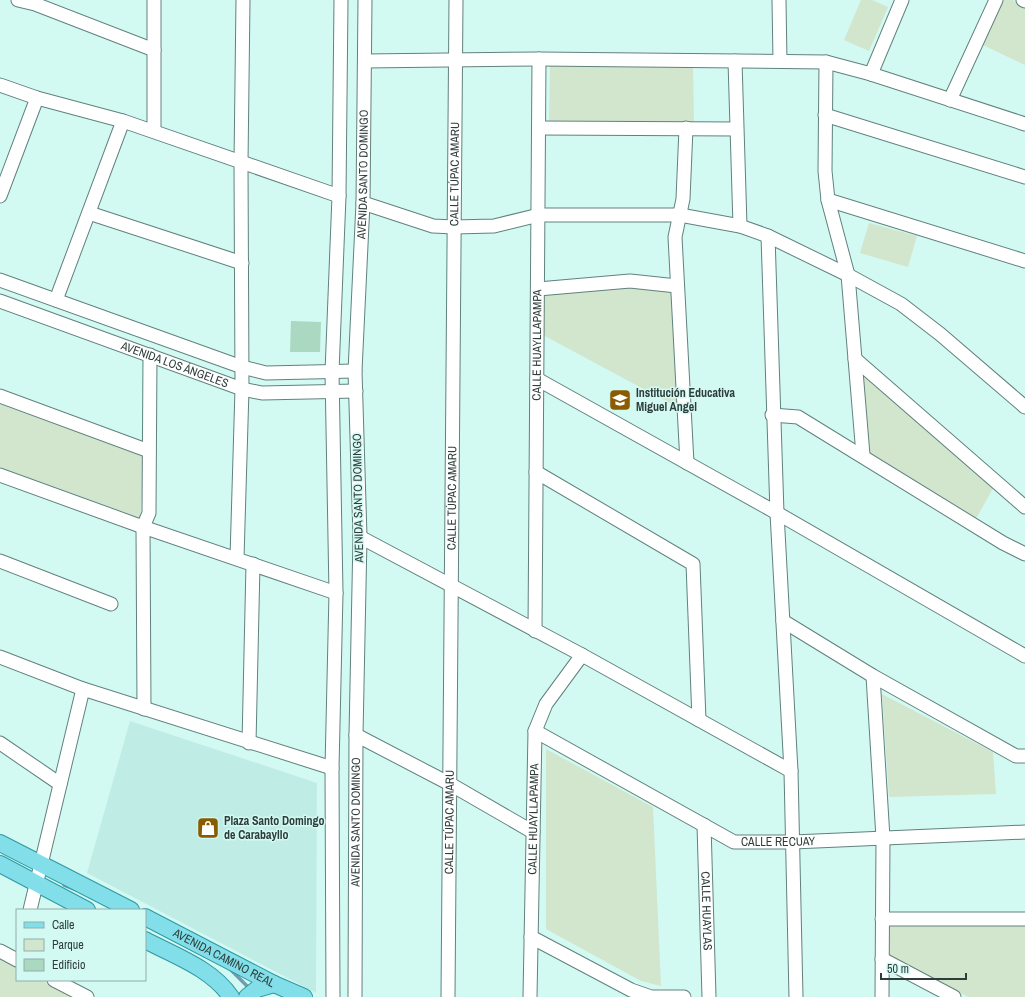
<svg xmlns="http://www.w3.org/2000/svg" width="1025" height="997" viewBox="0 0 1025 997" font-family="'Archivo Narrow',sans-serif">
  <style>
    .built { fill: #bfede6 }
    .green { fill: #d1e6cd }
    .lines { fill: none; stroke-linecap: round; stroke-linejoin: round }
    .stream { stroke: #709cb1; stroke-width: 3.5 }
    .building { fill: #abd8c1 }
    .minor-casing { stroke: #60827d; stroke-width: 15 }
    .major-casing { stroke: #2e98a3; stroke-width: 18 }
    .minor { stroke: #fff; stroke-width: 13 }
    .major { stroke: #82dfe9; stroke-width: 16 }
    .labels { text-anchor: middle; stroke-width: 3; stroke-linejoin: round; paint-order: stroke }
    .street-label { font-size: 12px; fill: #2e3d3b; stroke: #d3f9f3 }
    .poi-label { font-size: 12px; font-weight: bold; fill: #2e3d3b; stroke: #d3f9f3; text-anchor: start }
  </style>
  <rect width="100%" height="100%" fill="#d3f9f3"/>
  <polygon class="built" points="130,721 317,783 316,993 87,873"/>
  <g class="green">
    <polygon points="861,0 872,0 888,7 869,51 844,40"/>
    <polygon points="1002,0 1013,0 1025,7 1025,65 983,45"/>
    <polygon points="550,64 693,66 694,123 549,125"/>
    <polygon points="869,223 917,236 908,267 860,253"/>
    <polygon points="631,286 671,290 679,408 543,335 543,294"/>
    <polygon points="860,369 995,485 974,522 868,454"/>
    <polygon points="0,401 145,455 140,518 0,467"/>
    <polygon points="882,694 993,752 996,794 889,797"/>
    <polygon points="546,749 653,807 661,986 641,981 546,929"/>
    <polygon points="887,924 1025,924 1025,997 968,997 888,955"/>
    <polygon points="0,958 17,967 17,980 41,980 74,997 0,997"/>
  </g>
  <g class="lines">
    <g class="stream">
      <polyline points="64,885 77,890"/>
      <polyline points="229,968 250,989"/>
    </g>
  </g>
  <polygon class="building" points="291,321 321,322 320,352 290,352"/>
  <g class="lines">
    <g class="minor-casing">
      <g id="minor">
        <polyline points="18,0 35,4 154,50"/>
        <polyline points="154,0 154,131"/>
        <polyline points="779,0 780,61"/>
        <polyline points="1023,0 1025,1"/>
        <polyline points="365,61 539,59 826,62 871,74 1025,124"/>
        <polyline points="735,61 740,226"/>
        <polyline points="826,62 825,171 828,200 848,275 863,455"/>
        <polyline points="871,74 902,0"/>
        <polyline points="0,85 37,98 123,121 339,196"/>
        <polyline points="950,100 996,0"/>
        <polyline points="825,115 1025,177"/>
        <polyline points="539,128 736,129"/>
        <polyline points="686,128 683,199 675,237 687,463"/>
        <polyline points="0,196 37,98"/>
        <polyline points="828,200 1025,261"/>
        <polyline points="363,203 433,226 454,227 494,226 539,215 680,215 740,226 768,236 848,275 901,304 940,334 1025,407"/>
        <polyline points="89,213 242,263"/>
        <polyline points="768,236 777,513 791,771 796,997"/>
        <polyline points="0,280 242,367 266,373 355,371"/>
        <polyline points="538,289 630,281 677,286"/>
        <polyline points="56,300 123,121"/>
        <path id="s1" d="M0,301L242,389L262,393L356,391"/>
        <polyline points="855,359 1025,507"/>
        <polyline points="537,379 777,513 1025,656"/>
        <polyline points="0,396 149,451"/>
        <polyline points="772,415 798,417 1003,543 1025,554"/>
        <polyline points="536,472 693,564 699,720"/>
        <polyline points="0,475 143,527 336,593"/>
        <polyline points="360,537 582,655 791,771"/>
        <polyline points="237,558 242,389 241,163 243,0"/>
        <polyline points="0,561 111,604"/>
        <polyline points="783,621 873,676 1016,756 1025,756"/>
        <path id="s2" d="M535,631L539,59"/>
        <polyline points="0,657 83,689 332,768"/>
        <polyline points="873,676 883,838 882,997"/>
        <polyline points="144,709 143,527 149,513 150,355"/>
        <path id="s3" d="M535,731L734,842H793L1025,832"/>
        <polyline points="356,735 450,784 533,832"/>
        <polyline points="0,743 60,784"/>
        <polyline points="249,743 253,564"/>
        <path id="s4" d="M704,825L709,997"/>
        <polyline points="30,910 83,689"/>
        <polyline points="882,919 1025,919"/>
        <polyline points="531,937 631,990 651,997 684,997"/>
        <polyline points="0,951 17,960"/>
        <polyline points="882,959 954,997"/>
        <polyline points="54,980 87,997"/>
        <polyline points="333,997 332,768 336,593 332,372 339,196 341,0"/>
        <path id="s5" d="M355,997L356,735L360,537L355,371L363,203L365,0"/>
        <path id="s6" d="M448,997L456,0"/>
        <path id="s7" d="M530,997L535,731L546,704L582,655"/>
      </g>
    </g>
    <g class="major-casing">
      <g id="major">
        <polyline points="0,843 131,910"/>
        <polyline points="0,864 87,910"/>
        <path id="s8" d="M145,917L274,984L304,997"/>
        <path d="M145,940C175,956 211,968 231,997"/>
        <polyline points="247,997 257,989 274,984"/>
      </g>
    </g>
    <use href="#minor" class="minor"/>
    <use href="#major" class="major"/>
  </g>
  <defs>
    <g id="school-square" transform="scale(1.15)"><rect x="-9" y="-9" width="18" height="18" rx="4" fill="#8a5b00" stroke="#d3f9f3"/><path d="M0-5L7-2L0 1L-7-2ZM-4 1L0 2.5L4 1V4Q0 6-4 4Z" fill="#fff"/></g>
    <g id="shop-square" transform="scale(1.15)"><rect x="-9" y="-9" width="18" height="18" rx="4" fill="#8a5b00" stroke="#d3f9f3"/><path d="M-5-2.5h2.3a2.7 3.5 0 0 1 5.4 0H5L5.5 6h-11ZM-1.5-2.5h3a1.5 2.3 0 0 0-3 0Z" fill="#fff"/></g>
  </defs>
  <g fill-rule="evenodd">
    <use href="#school-square" x="620" y="400"/>
    <use href="#shop-square" x="208" y="828"/>
  </g>
  <g class="labels">
    <g class="street-label">
      <text dy="4" stroke="none"><textPath href="#s5" startOffset="823">AVENIDA SANTO DOMINGO</textPath></text>
      <text dy="4" stroke="none"><textPath href="#s6" startOffset="823">CALLE TÚPAC AMARU</textPath></text>
      <text dy="4" stroke="none"><textPath href="#s2" startOffset="286">CALLE HUAYLLAPAMPA</textPath></text>
      <text dy="4" stroke="none"><textPath href="#s1" startOffset="186">AVENIDA LOS ÁNGELES</textPath></text>
      <text transform="translate(358 498) rotate(-91)" y="4">AVENIDA SANTO DOMINGO</text>
      <text dy="4" stroke="none"><textPath href="#s6" startOffset="499">CALLE TÚPAC AMARU</textPath></text>
      <text dy="4" stroke="none"><textPath href="#s7" startOffset="178">CALLE HUAYLLAPAMPA</textPath></text>
      <text dy="4" stroke="none"><textPath href="#s5" startOffset="175">AVENIDA SANTO DOMINGO</textPath></text>
      <text dy="4" stroke="none"><textPath href="#s6" startOffset="175">CALLE TÚPAC AMARU</textPath></text>
      <text dy="4" stroke="none"><textPath href="#s3" startOffset="272">CALLE RECUAY</textPath></text>
      <text dy="4" stroke="none"><textPath href="#s4" startOffset="86">CALLE HUAYLAS</textPath></text>
      <text dy="4" stroke="none"><textPath href="#s8" startOffset="89">AVENIDA CAMINO REAL</textPath></text>
    </g>
    <g class="poi-label">
      <text x="636" y="397">Institución Educativa<tspan x="636" dy="14">Miguel Angel</tspan></text>
      <text x="224" y="825">Plaza Santo Domingo<tspan x="224" dy="14">de Carabayllo</tspan></text>
    </g>
  </g>
  <rect x="16" y="909" width="130" height="72" fill="#d3f9f3" stroke="#91aea9"/>
  <rect x="24" y="922" width="20" height="6" fill="#82dfe9" stroke="#91aea9"/>
  <text x="52" y="929" font-size="12" fill="#2e3d3b">Calle</text>
  <rect x="24" y="939" width="20" height="12" fill="#d1e6cd" stroke="#91aea9"/>
  <text x="52" y="949" font-size="12" fill="#2e3d3b">Parque</text>
  <rect x="24" y="959" width="20" height="12" fill="#abd8c1" stroke="#91aea9"/>
  <text x="52" y="969" font-size="12" fill="#2e3d3b">Edificio</text>
  <path d="M881 973v6h85v-6" fill="none" stroke="#2e3d3b" stroke-width="2"/>
  <text x="887" y="973" font-size="12" fill="#2e3d3b" stroke="#d3f9f3" stroke-width="3" paint-order="stroke">50 m</text>
</svg>
